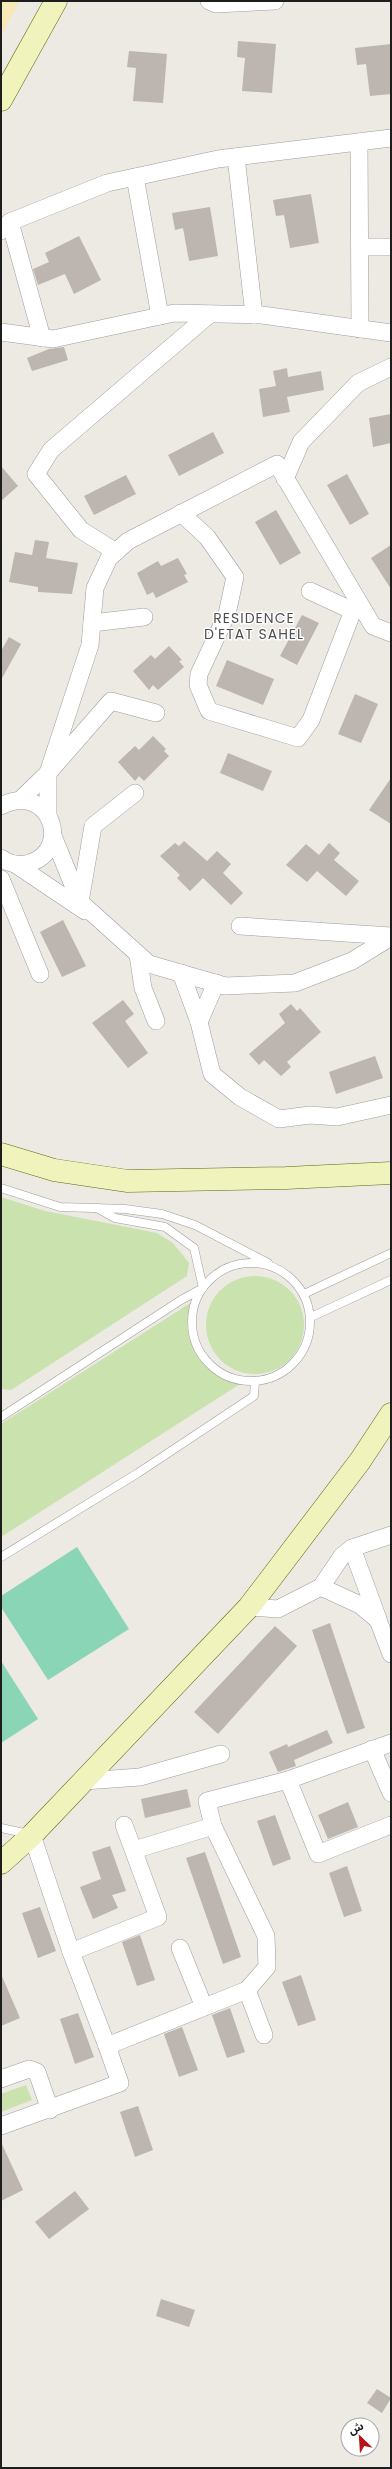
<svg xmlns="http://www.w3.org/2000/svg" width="392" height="2469" viewBox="0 0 392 2469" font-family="Poppins,'Noto Sans Arabic',sans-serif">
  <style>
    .grass { fill: #c9e2ae }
    .sand { fill: #f7e9b7 }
    .pitch { fill: #89d5b6 }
    .building { fill: #bdb5b0 }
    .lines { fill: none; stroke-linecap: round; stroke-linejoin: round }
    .service-casing { stroke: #9e9e9e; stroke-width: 9 }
    .minor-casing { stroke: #9e9e9e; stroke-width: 18 }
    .secondary-casing { stroke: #60680f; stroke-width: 23 }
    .service { stroke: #fff; stroke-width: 8 }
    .minor { stroke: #fff; stroke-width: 17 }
    .secondary { stroke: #f1f3bc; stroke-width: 22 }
    .labels { text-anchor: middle; stroke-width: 3; stroke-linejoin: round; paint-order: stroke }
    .neighbourhood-label { font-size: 14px; letter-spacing: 1px; fill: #505050; stroke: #fff }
  </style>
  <rect width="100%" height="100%" fill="#ede9e3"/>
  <g class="grass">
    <polygon points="1,1197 45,1211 157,1233 173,1243 189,1263 187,1276 11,1390 1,1389"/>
    <circle cx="255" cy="1325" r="49"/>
    <path d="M192,1302C181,1326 191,1357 214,1373C222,1378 231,1381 240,1384L1,1537V1424Z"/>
    <polygon points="26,2085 32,2100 1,2112 1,2094"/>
  </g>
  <polygon class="sand" points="1,1 20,1 1,35"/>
  <g class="pitch">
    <polygon points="77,1547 129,1629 48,1680 1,1607 1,1596"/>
    <polygon points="1,1661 38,1719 1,1743"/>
  </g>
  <g class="building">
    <polygon points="238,41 276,44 272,93 242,91 245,58 237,57"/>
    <polygon points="391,44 391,94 370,96 366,64 357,65 355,48"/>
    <polygon points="129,51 167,54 163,103 133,101 136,68 127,67"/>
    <polygon points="311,194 319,243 290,248 284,215 276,216 273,200"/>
    <polygon points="210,207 218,256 189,261 183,228 175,230 172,213"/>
    <polygon points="79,236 101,280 74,294 65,274 38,285 33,269 49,262 45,253"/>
    <polygon points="64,347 68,360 32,371 27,358 49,349"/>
    <polygon points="287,368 288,377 321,371 324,390 287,397 290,412 263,417 259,389 276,386 273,371"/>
    <polygon points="391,414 391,443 373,447 369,418"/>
    <polygon points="213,432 224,453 179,476 168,455"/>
    <polygon points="1,466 18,486 1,501"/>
    <polygon points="347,474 369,514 350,525 327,485"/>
    <polygon points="126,475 136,494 94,515 84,496"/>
    <polygon points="276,510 301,553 280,565 255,522"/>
    <polygon points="35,540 49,542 46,558 78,563 72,594 38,592 38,587 9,582 15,552 32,555"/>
    <polygon points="391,545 391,589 371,558"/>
    <polygon points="178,558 187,574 184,575 188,582 156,598 153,592 147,595 137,573 158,561 161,566"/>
    <polygon points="302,615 319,623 297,665 280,656"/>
    <polygon points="9,637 21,644 1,680 1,651"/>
    <polygon points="169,646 182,660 179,661 184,667 158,690 153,685 149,690 133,671 151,655 155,659"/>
    <polygon points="227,660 274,679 263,705 216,686"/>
    <polygon points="355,694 378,704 361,743 338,734"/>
    <polygon points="153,736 166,749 164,751 169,756 144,781 139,776 135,781 118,762 135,746 139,750"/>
    <polygon points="228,753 272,771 263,791 220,773"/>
    <polygon points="391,778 391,824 369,810"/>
    <polygon points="184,841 207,861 217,851 231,864 223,873 243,893 231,905 203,878 190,891 177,878 180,875 160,856 175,843 179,846"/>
    <polygon points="329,843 340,853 334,860 359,881 346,896 317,871 307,882 286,865 306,844 319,855"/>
    <polygon points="63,920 86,966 62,977 40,932"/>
    <polygon points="123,1000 134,1014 125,1021 148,1053 128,1068 92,1023"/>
    <polygon points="291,1004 297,1011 300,1008 321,1032 287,1062 291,1067 281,1076 264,1060 259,1065 249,1054 285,1023 279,1014"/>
    <polygon points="375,1056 383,1078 336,1094 329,1072"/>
    <polygon points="330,1623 365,1728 347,1734 312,1630"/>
    <polygon points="275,1626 297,1646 218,1734 194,1712"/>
    <polygon points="327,1730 333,1743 294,1760 296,1766 278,1772 269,1752 287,1744 288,1747"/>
    <polygon points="187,1789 191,1807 145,1818 141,1799"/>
    <polygon points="348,1802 358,1827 328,1839 318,1815"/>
    <polygon points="275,1815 291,1859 273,1866 257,1821"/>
    <polygon points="110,1846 126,1891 112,1895 118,1908 93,1919 80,1887 101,1879 92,1852"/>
    <polygon points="205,1852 241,1957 223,1964 186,1858"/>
    <polygon points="347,1866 362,1911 344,1917 329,1873"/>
    <polygon points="40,1907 56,1951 38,1958 22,1913"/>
    <polygon points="140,1935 155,1980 137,1986 122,1942"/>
    <polygon points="1,1974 20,2018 1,2026"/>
    <polygon points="301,1975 316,2020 298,2026 282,1982"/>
    <polygon points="230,2008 245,2052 227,2058 212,2015"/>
    <polygon points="78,2013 94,2057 75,2064 60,2019"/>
    <polygon points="182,2027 198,2070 179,2077 164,2034"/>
    <polygon points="138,2106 153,2150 135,2157 120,2112"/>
    <polygon points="1,2142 23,2190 1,2201"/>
    <polygon points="75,2191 89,2209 49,2239 35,2222"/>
    <polygon points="161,2299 195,2310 189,2327 156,2316"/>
    <polygon points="377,2389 391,2398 382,2413 367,2403"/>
  </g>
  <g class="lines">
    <g class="service-casing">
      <g id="service">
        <polyline points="1,1188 60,1207 125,1209 162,1214 195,1225 268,1263"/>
        <circle cx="251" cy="1322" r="59"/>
        <polyline points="304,1294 391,1253"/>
        <polyline points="311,1317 391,1280"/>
        <polyline points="1,1417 181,1300 203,1288 194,1248 165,1227 115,1218 97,1208"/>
        <polyline points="1,1557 138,1473 254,1396 255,1381"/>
        <polyline points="1,1828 29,1834"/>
      </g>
    </g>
    <g class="minor-casing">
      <g id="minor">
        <polyline points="209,1 216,4 275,1"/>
        <polyline points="359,142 360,329"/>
        <polyline points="236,157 254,315"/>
        <polyline points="135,177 160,316"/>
        <polyline points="10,222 42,338"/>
        <polyline points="1,231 10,222 107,183 218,159 391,138"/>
        <polyline points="360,247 391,247"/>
        <polyline points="1,332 53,339 174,313 262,315 391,333"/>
        <polyline points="285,479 301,442 358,383 391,367"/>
        <polyline points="181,513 207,537 235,577 227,614 199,674 198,685 209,711 298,738 311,720 357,600"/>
        <polyline points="116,552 81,530 36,474 51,450 210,314"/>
        <polyline points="310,591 353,611"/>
        <polyline points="92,623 144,617"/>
        <polyline points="20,800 48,773 111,701 156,713"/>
        <path d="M1,806C48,781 74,848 30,863C20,866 9,864 1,858"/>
        <polyline points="48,816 48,773 90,645 95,588 109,558 128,541 277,464 373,626 391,633"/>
        <polyline points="53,836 80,902 149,964 225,986 295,983 352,961 391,937"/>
        <polyline points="15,864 85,911"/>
        <polyline points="1,879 40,974"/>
        <polyline points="80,902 93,826 135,793"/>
        <polyline points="240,926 391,936"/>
        <polyline points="138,955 143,988 156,1021"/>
        <polyline points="181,973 199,1022 216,983"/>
        <polyline points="199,1022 212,1074 240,1097 279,1119 310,1115 337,1117 391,1105"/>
        <polyline points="352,1548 378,1619"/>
        <polyline points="321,1587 342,1556 352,1548 391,1535"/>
        <polyline points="249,1607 278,1609 321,1587 360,1605 378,1620 391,1654"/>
        <polyline points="372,1749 391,1793"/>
        <polyline points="288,1780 318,1854 391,1825"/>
        <polyline points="84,1781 140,1777 221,1754"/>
        <polyline points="32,1835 71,1952 107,2046"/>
        <polyline points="134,1850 213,1826"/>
        <polyline points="180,1948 204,2007"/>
        <polyline points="71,1952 158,1917 124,1825"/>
        <polyline points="247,1990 264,2035"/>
        <polyline points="1,2079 29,2069 37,2072 50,2110"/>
        <polyline points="1,2126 120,2083 107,2046 247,1990 267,1967 266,1936 213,1826 207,1801 288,1780 391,1743"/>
      </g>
    </g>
    <g class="secondary-casing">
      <g id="secondary">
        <polyline points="1,100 56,1"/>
        <polyline points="1,1154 54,1170 128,1181 286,1178 391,1173"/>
        <polyline points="1,1863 32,1835 249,1607 360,1461 391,1414"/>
      </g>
    </g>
    <use href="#service" class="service"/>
    <use href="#minor" class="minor"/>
    <use href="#secondary" class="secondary"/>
  </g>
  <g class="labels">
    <g class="neighbourhood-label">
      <text x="254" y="623">RESIDENCE<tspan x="254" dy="16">D'ETAT SAHEL</tspan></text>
    </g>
  </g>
  <rect width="392" height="2469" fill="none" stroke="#1d1d1d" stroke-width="4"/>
  <g transform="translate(360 2437) rotate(335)"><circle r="19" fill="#ffffff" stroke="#a5a5a5"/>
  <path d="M0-3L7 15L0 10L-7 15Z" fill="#b61417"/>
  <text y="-6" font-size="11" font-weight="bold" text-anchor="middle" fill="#1d1d1d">ش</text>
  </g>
</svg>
